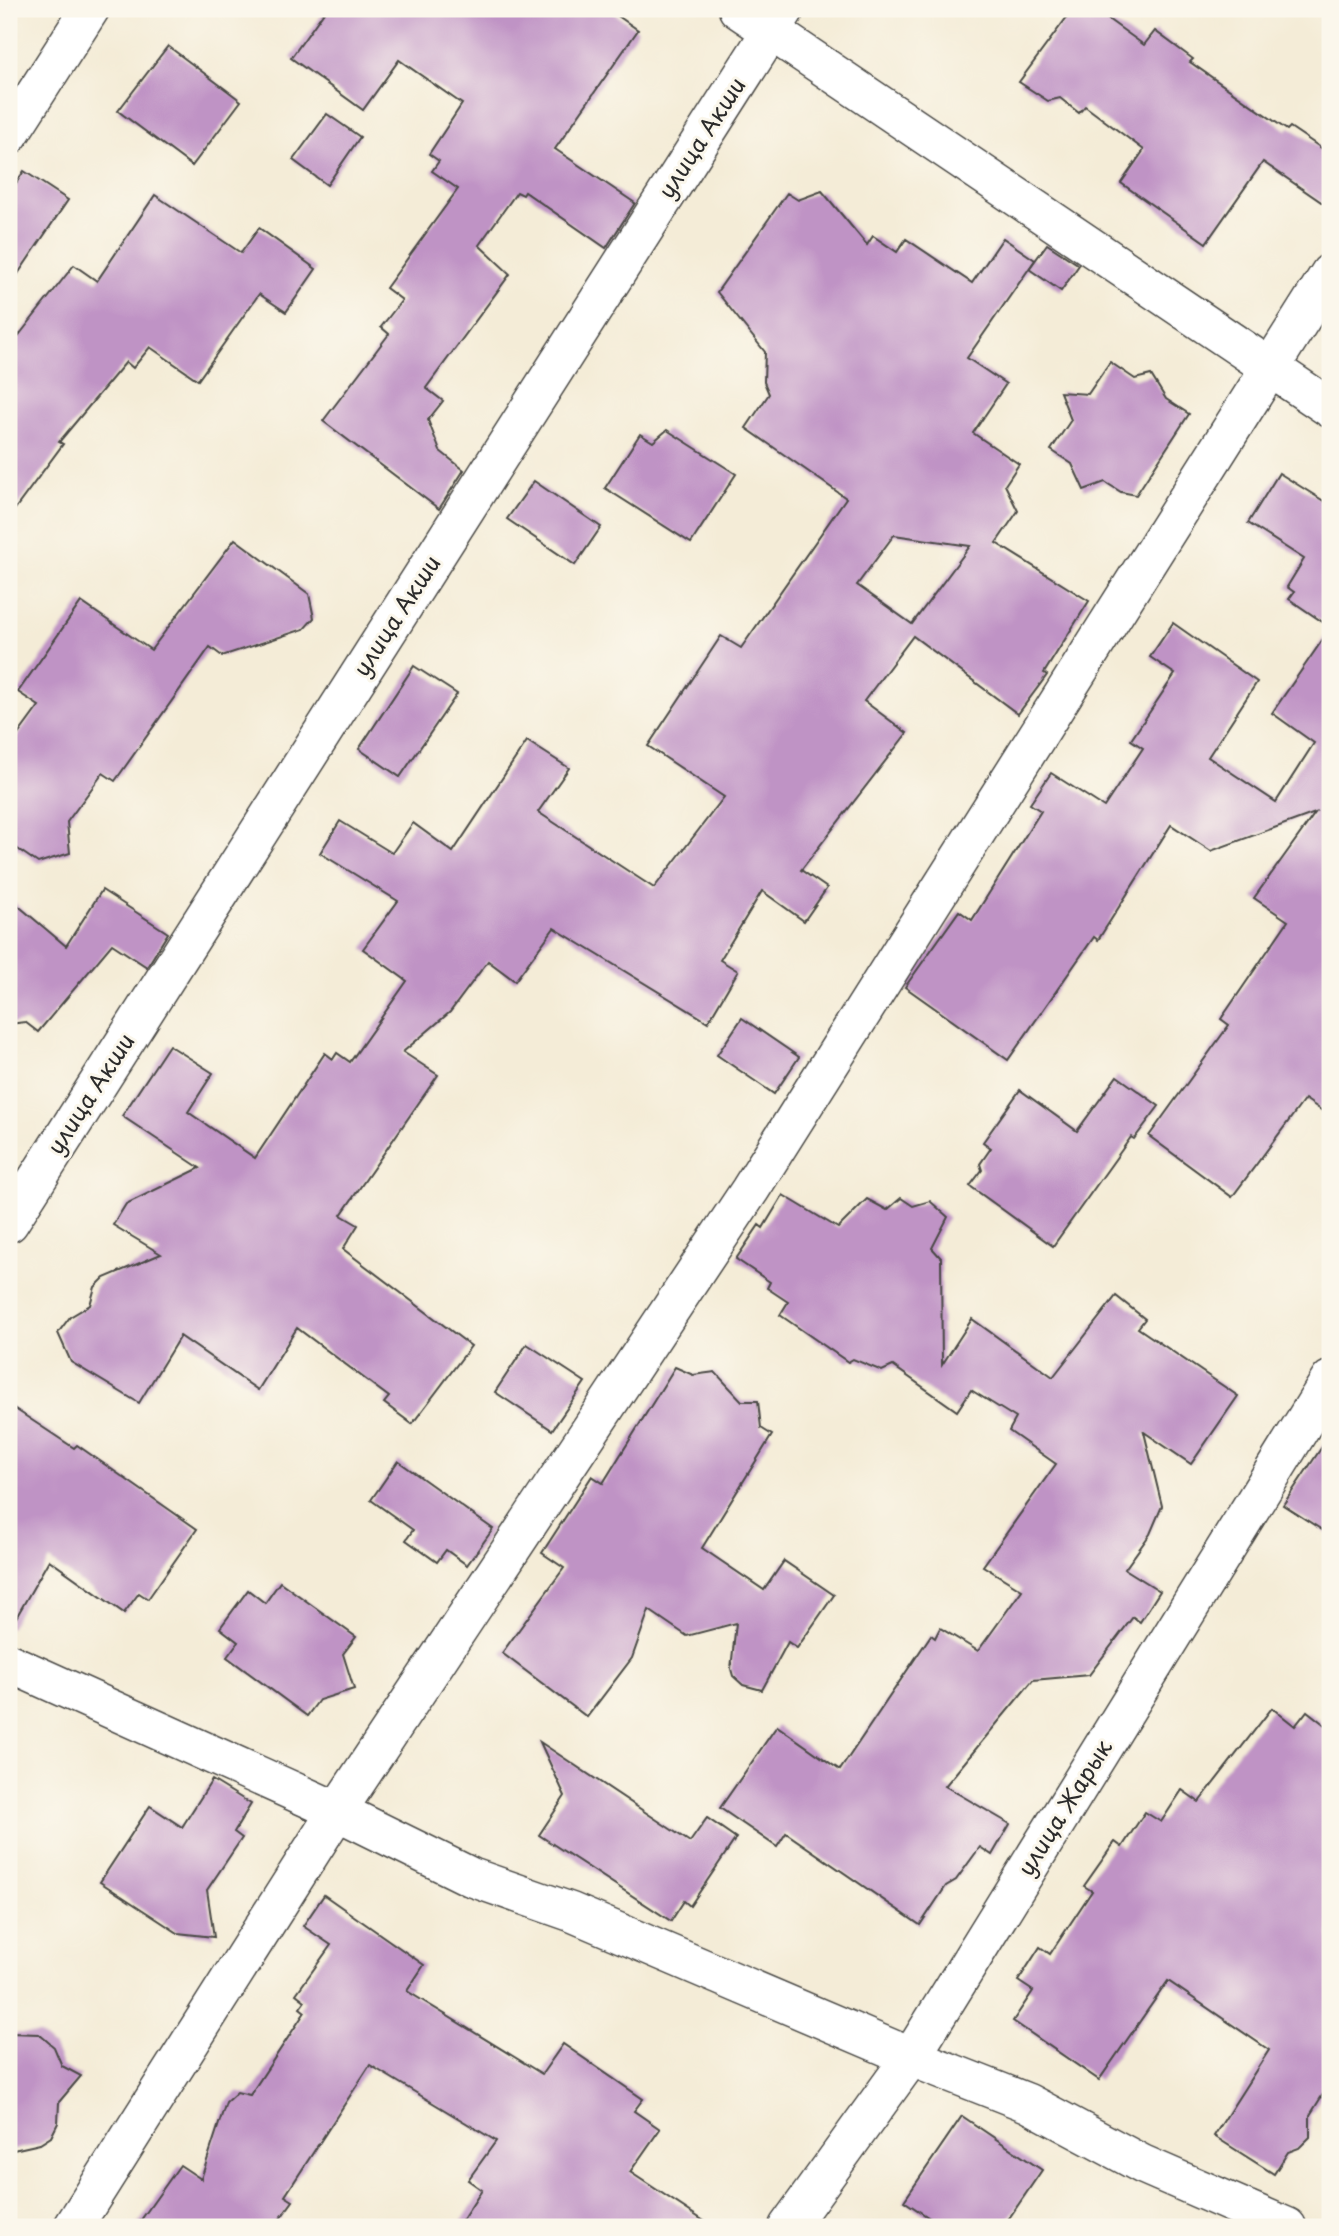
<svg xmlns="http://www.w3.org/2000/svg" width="1339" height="2236" viewBox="0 0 1339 2236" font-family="'Playpen Sans',sans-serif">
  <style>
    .building { fill: #bf93c5; fill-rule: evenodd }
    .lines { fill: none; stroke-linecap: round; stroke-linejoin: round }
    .minor-casing { stroke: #494845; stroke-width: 41 }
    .minor { stroke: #fff; stroke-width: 38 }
    .labels { text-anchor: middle; stroke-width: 6; stroke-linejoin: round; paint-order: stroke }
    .street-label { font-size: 23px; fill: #2b2b2b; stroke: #fbf7ec }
  </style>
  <rect width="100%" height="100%" fill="#fbf7ec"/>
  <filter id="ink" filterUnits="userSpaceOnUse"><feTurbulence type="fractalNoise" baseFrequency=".0143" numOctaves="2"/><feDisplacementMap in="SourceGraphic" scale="14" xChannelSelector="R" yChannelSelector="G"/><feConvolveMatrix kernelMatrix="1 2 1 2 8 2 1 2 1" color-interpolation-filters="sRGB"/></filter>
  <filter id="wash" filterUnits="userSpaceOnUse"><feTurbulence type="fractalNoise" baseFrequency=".00686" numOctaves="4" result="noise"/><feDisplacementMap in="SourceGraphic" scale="28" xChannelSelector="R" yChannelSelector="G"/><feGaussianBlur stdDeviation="1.57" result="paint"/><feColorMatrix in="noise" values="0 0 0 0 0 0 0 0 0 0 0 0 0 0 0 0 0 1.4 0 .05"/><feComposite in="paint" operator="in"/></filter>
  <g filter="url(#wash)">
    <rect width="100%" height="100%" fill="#f4ecd7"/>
    <g id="blocks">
      <g class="building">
        <polygon points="326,9 608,9 638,30 555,149 635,203 606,248 525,192 523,195 517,192 479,245 510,274 426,388 443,401 428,420 440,451 464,470 439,509 323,421 389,334 381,327 402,300 386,288 458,189 432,171 439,161 429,154 462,104 399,60 363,110 291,58"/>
        <polygon points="1073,9 1094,9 1144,45 1155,31 1193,59 1190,62 1287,130 1290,127 1330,154 1330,208 1263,162 1206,243 1121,183 1144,150 1085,106 1079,113 1060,98 1048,101 1019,82"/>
        <polygon points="168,46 241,101 192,166 118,111"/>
        <polygon points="327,114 360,137 327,185 293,160"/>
        <polygon points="24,171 68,200 9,287 9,194"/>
        <path d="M822,191L867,245L873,236L897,252L906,239L972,283L1003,238L1035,260L967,358L1006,384L973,433L1019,464L1005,485L1018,511L996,543L1089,601L1044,673L1047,675L1018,714L913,636L864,701L907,733L801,870L827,888L804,921L762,891L720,960L738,971L708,1022L554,928L515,981L488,961L450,1012L403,1052L438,1075L341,1215L358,1225L343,1249L471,1346L412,1424L384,1403L389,1397L297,1328L258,1390L180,1336L139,1403L71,1362L58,1333L70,1317L90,1305L95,1287L104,1278L161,1254L113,1225L126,1204L200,1168L122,1116L169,1045L213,1073L188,1112L255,1158L325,1053L333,1059L337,1053L350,1062L407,981L363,949L398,901L320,853L340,821L392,853L413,823L453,852L527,741L569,768L538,812L654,888L724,797L648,746L721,636L741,648L846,498L746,428L769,394L764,382L765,352L717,292L787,193L798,200ZM894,535L970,546L912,624L857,585Z"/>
        <polygon points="155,195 241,253 259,228 316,269 286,312 259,294 198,380 150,347 133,368 126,362 59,442 63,444 9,517 9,348 74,265 97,281"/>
        <polygon points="1047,244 1079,265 1061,291 1029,269"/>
        <polygon points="1110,362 1135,379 1151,375 1166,399 1189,414 1136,495 1121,492 1105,482 1084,490 1072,464 1051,450 1071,420 1060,392 1088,394"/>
        <polygon points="667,430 736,474 691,543 605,488 640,434 653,442"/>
        <polygon points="1279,473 1330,505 1330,627 1289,599 1294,592 1287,587 1304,559 1248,523"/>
        <polygon points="534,481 601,527 575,565 507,519"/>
        <polygon points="235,539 309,594 314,618 304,629 222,656 210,647 115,781 103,773 67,822 70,853 38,863 9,843 9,747 39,706 18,692 81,602 151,650"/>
        <polygon points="1173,623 1257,682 1208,757 1276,802 1314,743 1272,713 1330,629 1330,1116 1305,1099 1232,1197 1149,1136 1229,1025 1221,1019 1288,921 1254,898 1315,813 1211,851 1171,825 1098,940 1094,937 1008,1060 905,987 959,911 972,920 1041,811 1030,804 1051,773 1104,807 1143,748 1131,740 1175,674 1150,657"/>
        <polygon points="414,666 457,694 400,777 359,749"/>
        <polygon points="102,890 168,933 147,967 112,944 38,1032 25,1022 9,1024 9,898 66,946"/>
        <polygon points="742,1018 799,1057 774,1094 717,1055"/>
        <polygon points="1117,1076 1159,1106 1134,1139 1131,1137 1053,1246 970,1186 982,1170 980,1164 991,1148 983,1142 1020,1090 1077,1131"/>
        <polygon points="783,1195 838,1228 867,1199 887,1210 901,1198 913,1206 930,1201 948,1217 932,1248 941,1258 942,1365 972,1319 1053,1377 1116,1296 1145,1319 1138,1328 1238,1396 1191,1464 1144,1432 1162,1506 1150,1534 1125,1569 1160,1591 1140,1622 1133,1617 1089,1675 1033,1680 945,1786 1010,1824 992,1855 980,1847 956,1880 946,1886 920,1925 786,1833 777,1847 720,1808 777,1726 840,1770 931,1635 935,1638 940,1628 978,1651 1022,1590 983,1566 1056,1464 1009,1431 1016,1418 971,1390 957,1411 893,1366 882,1371 853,1359 848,1362 780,1315 788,1302 767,1288 770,1282 736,1259 759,1225 763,1228"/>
        <polygon points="527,1344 585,1382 552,1430 495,1392"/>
        <polygon points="675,1367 693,1375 715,1372 742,1401 758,1401 761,1428 772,1435 702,1548 764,1590 784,1561 834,1595 797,1648 788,1642 762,1690 743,1685 733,1676 731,1669 736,1623 687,1636 649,1610 632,1658 587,1717 502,1653 564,1568 542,1553 592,1476 603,1483"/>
        <polygon points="9,1405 74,1448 77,1445 197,1529 148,1599 139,1593 124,1613 49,1560 9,1630"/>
        <polygon points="1330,1435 1330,1535 1283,1505"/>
        <polygon points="398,1461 493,1529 467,1565 446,1550 437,1562 406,1540 413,1530 371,1500"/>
        <polygon points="280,1582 356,1637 343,1654 354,1689 319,1700 307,1716 227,1657 238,1642 220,1628 248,1590 265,1603"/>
        <polygon points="1272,1708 1295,1726 1307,1711 1330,1729 1330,2083 1310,2115 1310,2137 1299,2148 1288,2152 1274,2174 1214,2136 1269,2050 1168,1981 1099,2080 1013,2021 1033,1991 1018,1981 1040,1947 1050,1954 1092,1891 1084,1886 1115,1842 1122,1847 1145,1812 1161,1822 1182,1790 1199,1802"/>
        <polygon points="540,1742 690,1842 707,1818 736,1838 690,1906 684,1901 671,1921 539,1835 565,1796"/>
        <polygon points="212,1780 251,1804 234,1832 242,1838 207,1890 214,1937 178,1933 100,1882 150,1806 182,1827"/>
        <polygon points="324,1895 424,1965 407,1991 542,2074 563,2044 643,2099 634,2111 660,2129 630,2172 713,2227 458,2227 482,2190 468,2180 496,2141 370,2065 285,2196 293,2201 274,2227 136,2227 180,2165 201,2179 226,2102 237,2092 250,2095 305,2012 300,2008 305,2001 296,1994 331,1945 303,1926"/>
        <polygon points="9,2033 39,2034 54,2047 62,2066 81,2076 59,2102 58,2123 51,2137 40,2144 9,2151"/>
        <polygon points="962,2116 1042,2170 1003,2227 943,2227 904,2201"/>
      </g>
    </g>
  </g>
  <g filter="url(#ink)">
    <use href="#blocks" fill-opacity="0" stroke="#494845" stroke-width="2"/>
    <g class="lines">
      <g class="minor-casing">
        <g id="minor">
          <polyline points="738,9 1330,408"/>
          <polyline points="9,135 90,9"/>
          <polyline points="9,1223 785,9"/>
          <polyline points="9,1663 337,1811 471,1877 571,1912 911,2057 1028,2103 1142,2164 1287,2227"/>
          <polyline points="73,2227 337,1811 750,1190 1330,273"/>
          <polyline points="788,2227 911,2057 1330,1380"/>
        </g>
      </g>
      <use href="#minor" class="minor"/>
    </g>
  </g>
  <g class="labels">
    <g class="street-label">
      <text transform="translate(702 138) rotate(-57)" y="8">улица Акши</text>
      <text transform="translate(397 616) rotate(-57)" y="8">улица Акши</text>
      <text transform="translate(91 1094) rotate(-57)" y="8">улица Акши</text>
      <text transform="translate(1065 1808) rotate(-58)" y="8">улица Жарык</text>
    </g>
  </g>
  <rect width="1339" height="2236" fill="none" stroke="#fbf7ec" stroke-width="35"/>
</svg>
